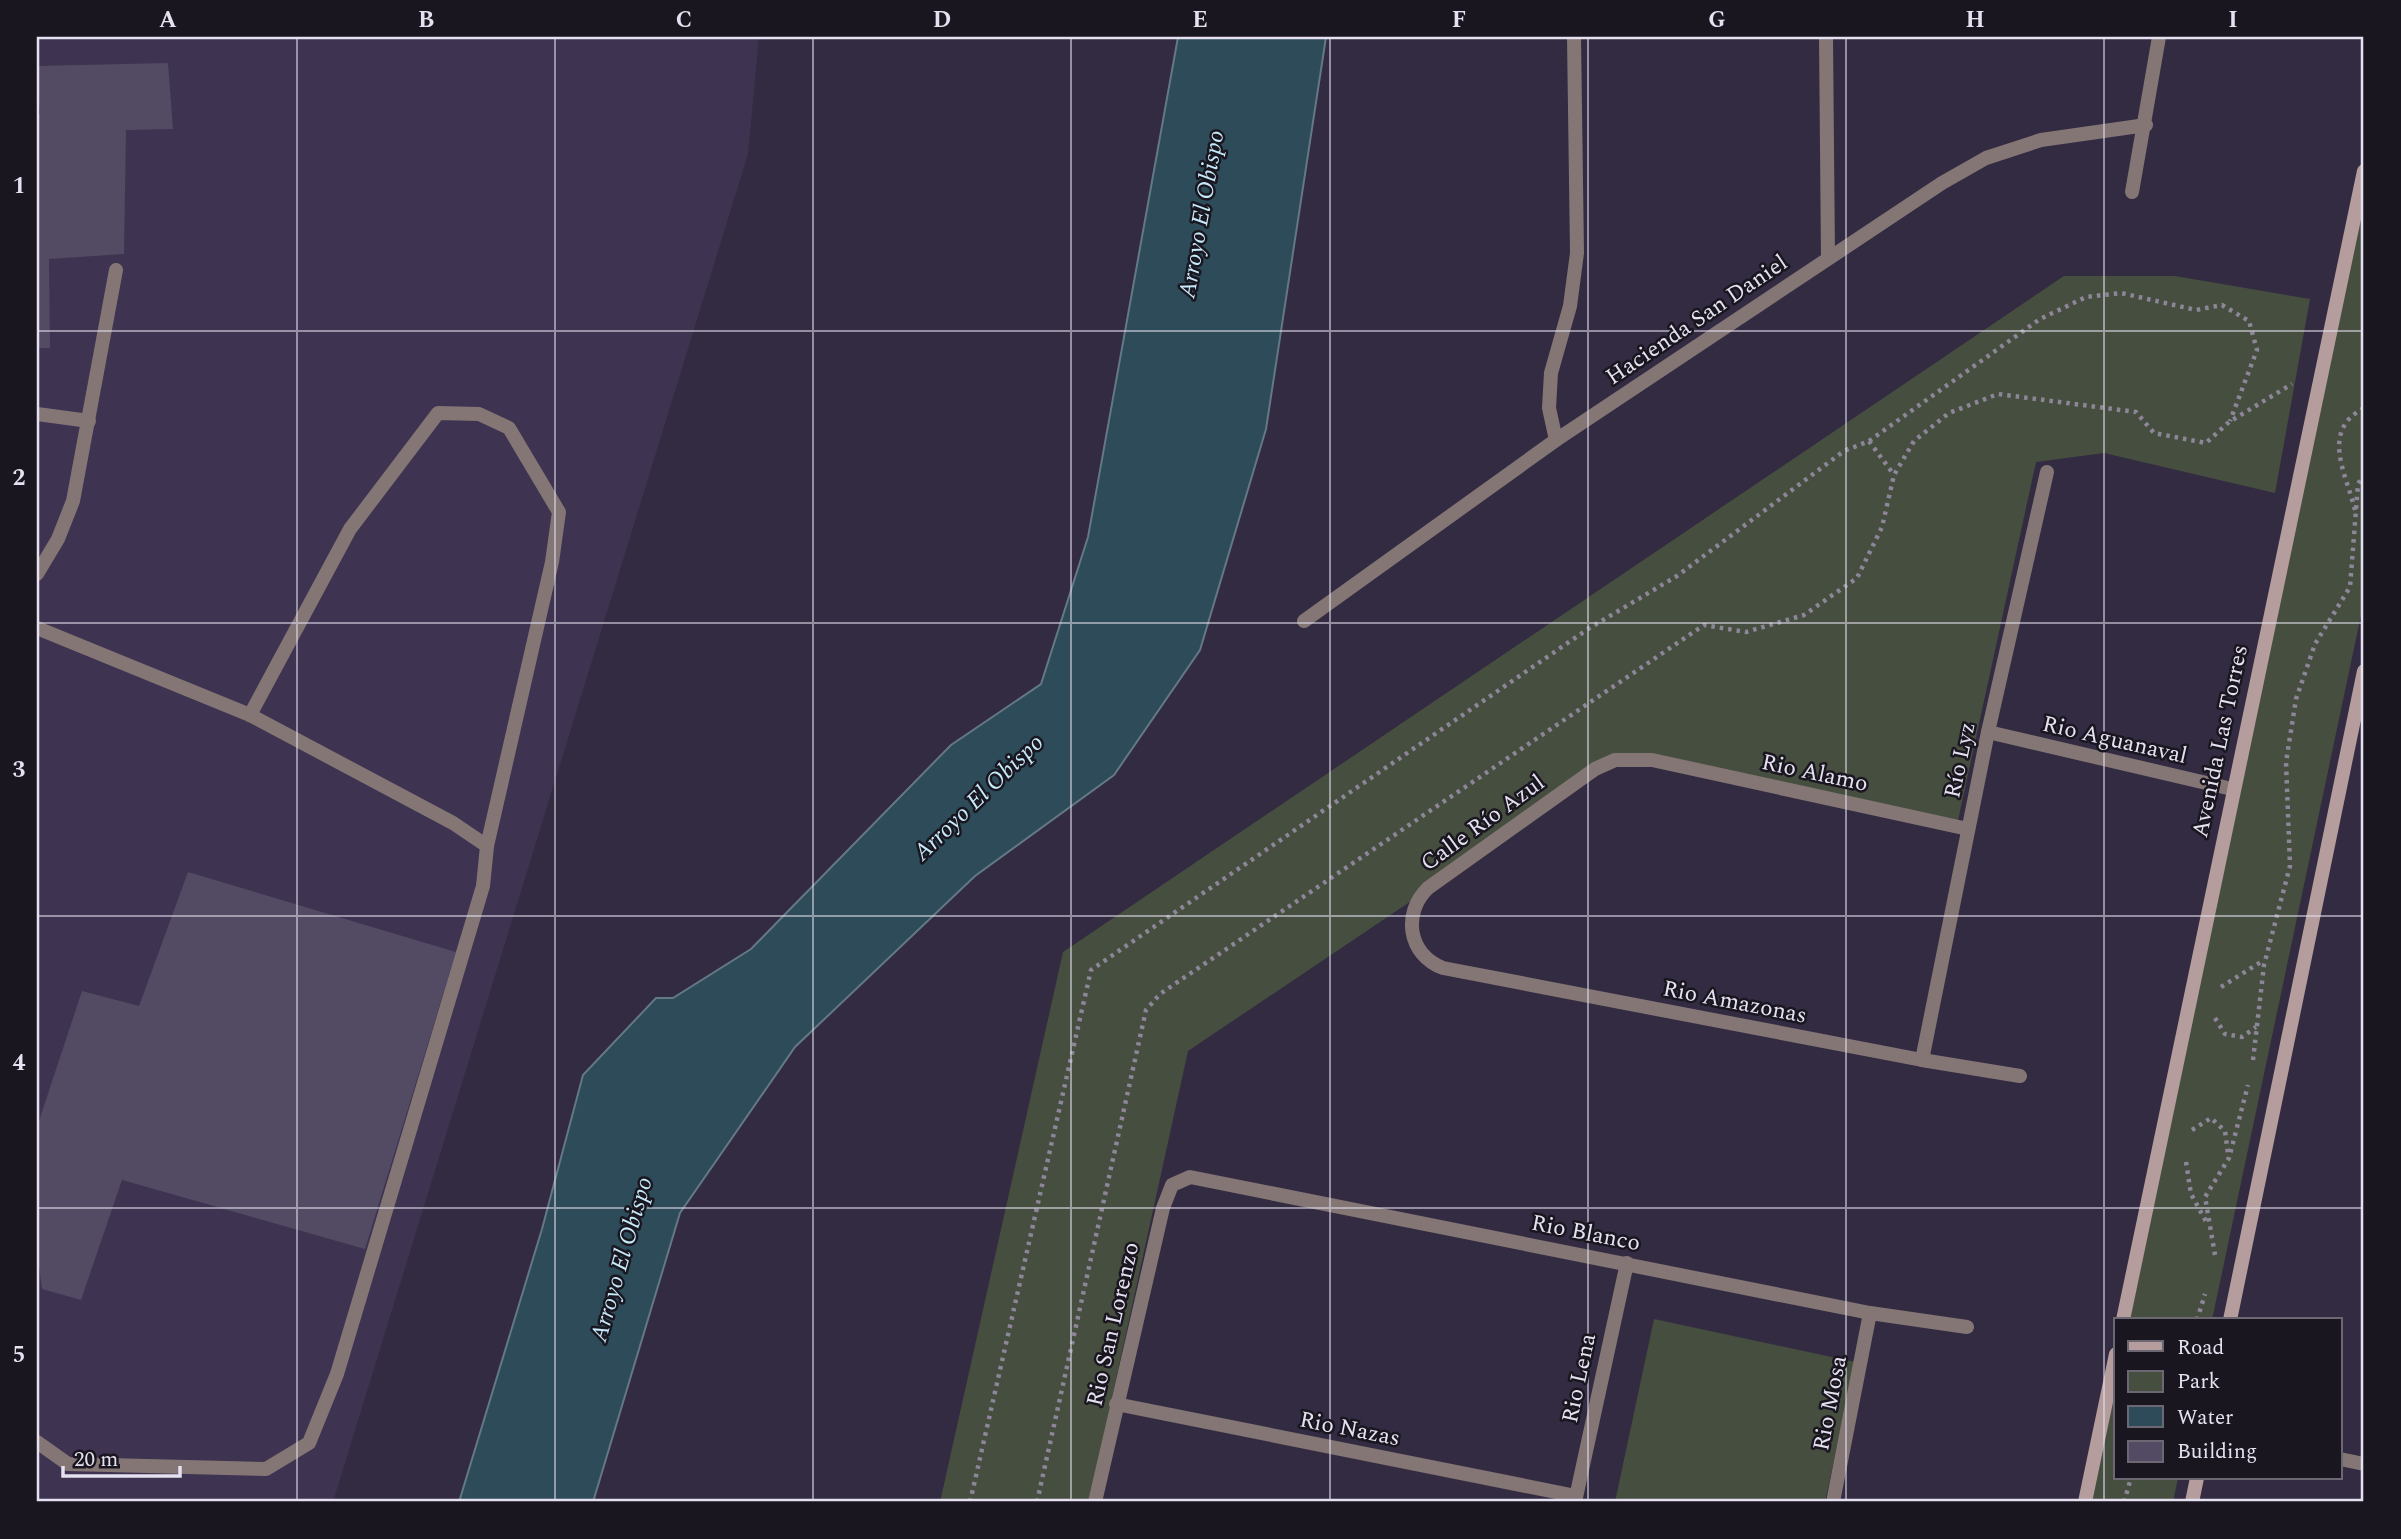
<svg xmlns="http://www.w3.org/2000/svg" width="2401" height="1539" viewBox="0 0 2401 1539" font-family="Spectral,serif">
  <style>
    .built { fill: #3e3350 }
    .green { fill: #464e3f }
    .water { fill: #2d4b58; stroke: #647886; stroke-width: 2 }
    .building { fill: #534b63 }
    .lines { fill: none; stroke-linecap: round; stroke-linejoin: round }
    .path { stroke: #8d8699; stroke-width: 4.5; stroke-dasharray: 3.5 5; stroke-linecap: butt }
    .lane { stroke: #847675; stroke-width: 14 }
    .street { stroke: #847675; stroke-width: 14 }
    .secondary { stroke: #b49d9c; stroke-width: 14 }
    .grid { fill: none; stroke: #e6e1f0; stroke-width: 2; stroke-opacity: 0.55 }
    .labels { text-anchor: middle; stroke-width: 5; stroke-linejoin: round; paint-order: stroke }
    .street-label { font-size: 23px; fill: #e6e1f0; stroke: #191620 }
    .water-label { font-size: 24px; font-style: italic; fill: #c6eafa; stroke: #191620 }
    .neatline { fill: none; stroke: #e6e1f0; stroke-width: 2.5 }
    .grid-label { font-size: 23px; text-anchor: middle; font-weight: bold; fill: #e6e1f0 }
  </style>
  <rect width="100%" height="100%" fill="#332b41"/>
  <polygon class="built" points="37,37 759,37 748,154 333,1502 37,1502"/>
  <g class="green">
    <polygon points="2364,187 2364,601 2212,1320 2130,1320"/>
    <polygon points="2064,276 2175,276 2310,299 2275,493 2104,453 2036,462 1957,825 1624,758 1188,1051 1089,1502 940,1502 1063,952"/>
    <polygon points="1654,1319 1855,1362 1825,1502 1615,1502"/>
    <polygon points="2116,1387 2116,1478 2178,1478 2173,1502 2092,1502"/>
  </g>
  <polygon class="water" points="1178,37 1326,37 1266,429 1200,650 1114,775 975,876 795,1047 680,1213 593,1502 459,1502 542,1229 583,1075 656,998 673,998 751,949 951,745 1041,684 1088,537"/>
  <g class="building">
    <polygon points="168,63 173,129 126,130 124,254 49,259 50,348 37,348 37,113 40,114 37,66"/>
    <polygon points="188,872 456,952 365,1249 122,1180 81,1300 42,1289 37,1252 37,1127 82,991 139,1006"/>
  </g>
  <g class="lines">
    <g class="path">
      <polyline points="1869,441 2040,319 2086,297 2121,293 2196,310 2222,305 2249,321 2257,350 2230,421"/>
      <path d="M2355,510C2346,473 2320,431 2364,408"/>
      <polyline points="2221,987 2264,960"/>
      <polyline points="2215,1018 2225,1034 2242,1037 2256,1027"/>
      <polyline points="2253,1060 2264,965 2290,866 2286,762 2296,699 2315,644 2350,587 2358,484 2364,474"/>
      <polyline points="2192,1130 2211,1118 2225,1131 2228,1154"/>
      <polyline points="2186,1162 2191,1194 2208,1225"/>
      <polyline points="2215,1255 2205,1197 2229,1158 2248,1085"/>
      <polyline points="2197,1320 2205,1294"/>
      <polyline points="970,1502 1091,970 1588,629 1677,576 1844,451 1869,441 1894,475"/>
      <polyline points="1037,1502 1146,1010 1160,994 1704,625 1746,632 1804,615 1857,578 1882,527 1894,475 1914,441 1949,413 1998,394 2136,412 2154,433 2206,443 2229,422 2292,384"/>
      <polyline points="2124,1502 2131,1478"/>
    </g>
    <g class="lane">
      <polyline points="37,414 89,421"/>
      <polyline points="37,574 58,539 73,501 116,270"/>
      <polyline points="37,628 250,715 453,823 487,846 483,886 337,1374 309,1443 266,1469 68,1464 37,1442"/>
      <polyline points="250,715 350,529 438,413 479,414 509,428 559,512 552,562 487,846"/>
    </g>
    <g class="street">
      <polyline points="1826,37 1828,258"/>
      <polyline points="2132,192 2159,37"/>
      <polyline points="1556,440 1549,408 1551,373 1570,306 1577,253 1574,37"/>
      <polyline points="1304,621 1556,440 1942,183 1986,158 2041,140 2146,125"/>
      <polyline points="1988,732 2232,789"/>
      <path d="M1968,829L1652,760H1615L1595,769L1428,888C1402,913 1408,955 1443,968L1922,1060L2020,1076"/>
      <polyline points="1922,1060 1988,732 2047,472"/>
      <polyline points="1116,1404 1576,1496"/>
      <polyline points="2340,1459 2364,1464"/>
      <polyline points="1095,1502 1163,1208 1172,1185 1190,1177 1870,1313 1967,1327"/>
      <polyline points="1575,1502 1627,1263"/>
      <polyline points="1833,1502 1870,1313"/>
    </g>
    <g class="secondary">
      <polyline points="2123,1320 2364,171"/>
      <polyline points="2230,1320 2364,671"/>
      <polyline points="2085,1502 2116,1354"/>
      <polyline points="2192,1502 2197,1478"/>
    </g>
  </g>
  <path class="grid" d="M297,37V1502M555,37V1502M813,37V1502M1071,37V1502M1330,37V1502M1588,37V1502M1846,37V1502M2104,37V1502M37,331H2364M37,623H2364M37,916H2364M37,1208H2364"/>
  <g class="labels">
    <g class="street-label">
      <text transform="translate(1696 319) rotate(-34)" y="8">Hacienda San Daniel</text>
      <text transform="translate(2115 739) rotate(13)" y="8">Rio Aguanaval</text>
      <text transform="translate(2219 741) rotate(-78)" y="8">Avenida Las Torres</text>
      <text transform="translate(1959 760) rotate(-78)" y="8">Río Lyz</text>
      <text transform="translate(1815 772) rotate(12)" y="8">Rio Alamo</text>
      <text transform="translate(1482 822) rotate(-36)" y="8">Calle Río Azul</text>
      <text transform="translate(1735 1001) rotate(11)" y="8">Rio Amazonas</text>
      <text transform="translate(1586 1232) rotate(11)" y="8">Rio Blanco</text>
      <text transform="translate(1112 1324) rotate(-77)" y="8">Rio San Lorenzo</text>
      <text transform="translate(1578 1378) rotate(-78)" y="8">Rio Lena</text>
      <text transform="translate(1829 1403) rotate(-79)" y="8">Rio Mosa</text>
      <text transform="translate(1350 1428) rotate(11)" y="8">Rio Nazas</text>
    </g>
    <g class="water-label">
      <text transform="translate(1201 214) rotate(-80)" y="8">Arroyo El Obispo</text>
      <text transform="translate(978 797) rotate(-44)" y="8">Arroyo El Obispo</text>
      <text transform="translate(621 1259) rotate(-74)" y="8">Arroyo El Obispo</text>
    </g>
  </g>
  <rect width="2401" height="1539" fill="none" stroke="#191620" stroke-width="77"/>
  <rect x="2114" y="1318" width="228" height="161" fill="#191620" stroke="#6b6773" stroke-width="2"/>
  <rect x="2128" y="1341" width="35" height="10" fill="#b49d9c" stroke="#6b6773" stroke-width="2"/>
  <text x="2177" y="1354" font-size="21" fill="#e6e1f0">Road</text>
  <rect x="2128" y="1371" width="35" height="21" fill="#464e3f" stroke="#6b6773" stroke-width="2"/>
  <text x="2177" y="1388" font-size="21" fill="#e6e1f0">Park</text>
  <rect x="2128" y="1406" width="35" height="21" fill="#2d4b58" stroke="#6b6773" stroke-width="2"/>
  <text x="2177" y="1424" font-size="21" fill="#e6e1f0">Water</text>
  <rect x="2128" y="1441" width="35" height="21" fill="#534b63" stroke="#6b6773" stroke-width="2"/>
  <text x="2177" y="1458" font-size="21" fill="#e6e1f0">Building</text>
  <path d="M63 1466v10h117v-10" fill="none" stroke="#e6e1f0" stroke-width="3.5"/>
  <text x="74" y="1466" font-size="21" fill="#e6e1f0" stroke="#191620" stroke-width="5" paint-order="stroke">20 m</text>
  <rect x="38" y="38" width="2324" height="1462" class="neatline"/>
  <g class="grid-label">
    <text x="168" y="27">A</text>
    <text x="426" y="27">B</text>
    <text x="684" y="27">C</text>
    <text x="942" y="27">D</text>
    <text x="1200" y="27">E</text>
    <text x="1459" y="27">F</text>
    <text x="1717" y="27">G</text>
    <text x="1975" y="27">H</text>
    <text x="2233" y="27">I</text>
    <text x="19" y="193">1</text>
    <text x="19" y="485">2</text>
    <text x="19" y="777">3</text>
    <text x="19" y="1070">4</text>
    <text x="19" y="1362">5</text>
  </g>
</svg>
